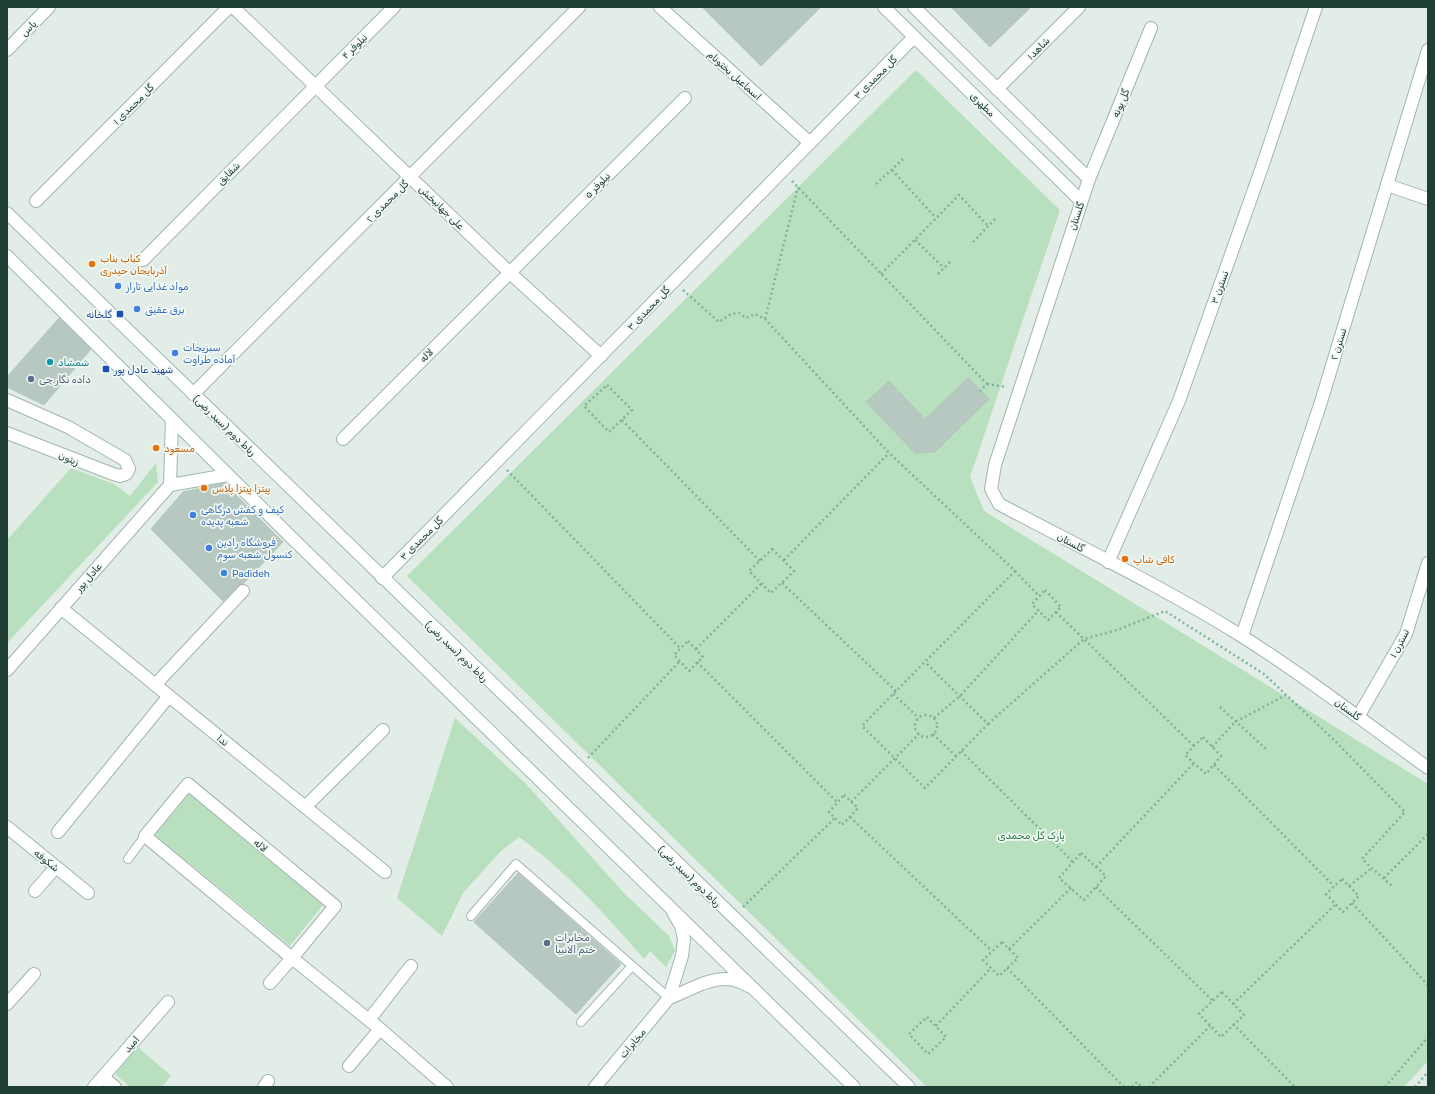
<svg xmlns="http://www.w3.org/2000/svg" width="1435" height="1094" viewBox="0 0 1435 1094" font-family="Rubik,'Noto Sans Arabic',sans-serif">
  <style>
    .green { fill: #b8e0bf }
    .building { fill: #b6c8bf; stroke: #b3c7bd }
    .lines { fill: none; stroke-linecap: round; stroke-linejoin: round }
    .service-casing { stroke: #a3b5ad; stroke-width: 10 }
    .minor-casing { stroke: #a3b5ad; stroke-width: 14 }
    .tertiary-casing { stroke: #a3b5ad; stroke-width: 14 }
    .secondary-casing { stroke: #9eb9ae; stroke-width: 14 }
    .path { stroke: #7fb39e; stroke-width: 2.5; stroke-dasharray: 2 3; stroke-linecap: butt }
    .service { stroke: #fff; stroke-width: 8 }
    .minor { stroke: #fff; stroke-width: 12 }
    .tertiary { stroke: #fff; stroke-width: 12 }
    .secondary { stroke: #fff; stroke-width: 12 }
    .food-dot { fill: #e8710a; stroke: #f2f9f5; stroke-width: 1.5 }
    .shop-dot { fill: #3f7fe0; stroke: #f2f9f5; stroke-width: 1.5 }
    .transit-dot { fill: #1a4fb4; stroke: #f2f9f5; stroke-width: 1.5 }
    .culture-dot { fill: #0f9aa8; stroke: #f2f9f5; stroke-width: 1.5 }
    .service-dot { fill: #5c6f8a; stroke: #f2f9f5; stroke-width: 1.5 }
    .labels { text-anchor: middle; stroke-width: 3.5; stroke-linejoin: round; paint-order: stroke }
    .street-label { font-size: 10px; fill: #203f34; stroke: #f2f9f5 }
    .food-label { font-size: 10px; fill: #c56008; stroke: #f2f9f5; text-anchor: start }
    .shop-label { font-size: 10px; fill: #366cbe; stroke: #f2f9f5; text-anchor: start }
    .transit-label { font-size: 10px; fill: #164399; stroke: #f2f9f5; text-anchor: end }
    .culture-label { font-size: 10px; fill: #0d838f; stroke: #f2f9f5; text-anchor: start }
    .service-label { font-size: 10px; fill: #4e5e75; stroke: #f2f9f5; text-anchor: start }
    .park-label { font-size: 10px; fill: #277940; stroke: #f2f9f5 }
  </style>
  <rect width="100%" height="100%" fill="#e1ede6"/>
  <g class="green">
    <polygon points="916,70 1060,210 970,477 984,511 1428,784 1428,1061 1404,1087 927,1087 407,576"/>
    <polygon points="156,463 158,482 7,643 7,540 71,468 114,484 130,496"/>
    <path d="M455,718L526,784L624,893L669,936L675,951L666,967L650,951L644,959C606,915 566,871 519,837L500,852L463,893L442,936L397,898Z"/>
    <polygon points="189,794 323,905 290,946 155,835"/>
    <polygon points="138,1047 171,1076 162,1087 130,1087 115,1074"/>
  </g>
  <g class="building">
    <polygon points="702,7 821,7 761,66"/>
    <polygon points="951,7 1031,7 990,47"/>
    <polygon points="59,318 91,349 44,405 7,387 7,377"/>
    <polygon points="968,378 989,399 935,452 915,453 866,402 889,381 925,419"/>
    <polygon points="224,483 283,542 243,584 238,586 223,601 151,529 183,492"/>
    <polygon points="518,873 621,964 576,1014 474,922"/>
  </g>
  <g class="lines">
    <g class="service-casing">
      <g id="service">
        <polyline points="128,859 145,836"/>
        <polyline points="471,916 516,864 669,998"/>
        <polyline points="581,1022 632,966"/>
      </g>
    </g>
    <g class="minor-casing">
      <g id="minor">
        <polyline points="233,7 509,272 601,356"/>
        <polyline points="660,7 810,143"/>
        <polyline points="7,50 49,7"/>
        <polyline points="997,89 1079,7"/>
        <polyline points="1089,179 1151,28"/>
        <polyline points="1387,185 1428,199"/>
        <polyline points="36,201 229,7"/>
        <polyline points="143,260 394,7"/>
        <polyline points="193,394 579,7"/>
        <polyline points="7,400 68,427 125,460 129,469 126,474 120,476 113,474 7,433"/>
        <polyline points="343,439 685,98"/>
        <polyline points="1108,562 1179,401 1262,167 1316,7"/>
        <polyline points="382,578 914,37"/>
        <polyline points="61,608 385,872"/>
        <polyline points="1242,636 1320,405 1428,50"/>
        <polyline points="155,685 243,591"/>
        <polyline points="1358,717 1406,634 1428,563"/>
        <polygon points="188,784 335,906 292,958 145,836"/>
        <polyline points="305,807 383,730"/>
        <polyline points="7,827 88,893"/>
        <polyline points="58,832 169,696"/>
        <polyline points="35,891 56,867"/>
        <polyline points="270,983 292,958 380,1029 447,1087"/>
        <polyline points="7,1004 34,974"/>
        <polyline points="369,1020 411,966"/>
        <polyline points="349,1066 380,1029"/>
        <polyline points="103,1077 115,1087"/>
        <polyline points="94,1087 168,1002"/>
        <polyline points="264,1087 268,1081"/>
      </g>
    </g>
    <g class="tertiary-casing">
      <g id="tertiary">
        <polyline points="884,7 1081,201"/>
        <path d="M914,7L1089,179L995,465L991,489L999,504C1080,547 1163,587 1240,635C1305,676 1366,723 1428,768"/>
        <polyline points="7,670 170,485"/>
        <path d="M669,998C689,991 711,975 734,980C740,981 746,985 751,987"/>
        <polyline points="595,1087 669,998 682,956 684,939 681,926 673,912"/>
      </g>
    </g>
    <g class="secondary-casing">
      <g id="secondary">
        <polyline points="7,213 909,1087"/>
        <polyline points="7,256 294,540 854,1087"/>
        <polyline points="172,419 170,485 228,475"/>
      </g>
    </g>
    <g class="path">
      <polyline points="892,170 936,218"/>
      <polyline points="792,181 987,384 980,391"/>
      <polyline points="876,184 903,159"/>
      <polyline points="915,240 944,268"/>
      <polyline points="973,242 997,217"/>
      <polyline points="881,274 959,195 988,226"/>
      <polyline points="938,274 950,262"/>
      <polyline points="683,290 719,322 731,314 739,313 746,318 755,314 765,319 889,453 1015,571 896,691 893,694 862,726 925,788 988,724 925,662"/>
      <polyline points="765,319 798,187"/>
      <polyline points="987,384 1007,387"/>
      <polygon points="607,385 632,410 609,432 584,406"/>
      <polyline points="622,420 760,561"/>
      <polyline points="507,470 681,649"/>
      <polygon points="772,549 794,571 771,593 749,571"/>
      <polyline points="784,560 889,453"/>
      <polyline points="1015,571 1039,596"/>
      <polyline points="782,583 896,691"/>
      <polygon points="1045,590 1061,607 1048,620 1032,604"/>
      <polyline points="1056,612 1194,746"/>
      <polygon points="688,641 703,657 689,671 674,655"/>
      <polyline points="696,649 761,584"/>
      <polyline points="697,662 837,802"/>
      <polyline points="893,694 919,718"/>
      <polyline points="1220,707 1266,749"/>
      <circle cx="926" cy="726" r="11"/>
      <polyline points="934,718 960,696 1039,610"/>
      <polyline points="988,724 1084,639 1117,630 1165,611 1264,674 1332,738 1405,812 1362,859 1392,886"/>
      <polyline points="933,734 956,756"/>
      <polygon points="1203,737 1221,756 1206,774 1185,755"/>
      <polyline points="1212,747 1235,722 1286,695"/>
      <polyline points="961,751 1073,862"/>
      <polyline points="588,758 680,661"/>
      <polyline points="1214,765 1334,886"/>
      <polygon points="844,795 858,808 842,825 829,812"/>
      <polyline points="851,802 919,734"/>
      <polyline points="850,817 992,951"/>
      <polygon points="1081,853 1106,876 1084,900 1059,878"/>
      <polyline points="1096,867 1194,763"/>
      <polyline points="1384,878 1428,834"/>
      <polygon points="1342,879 1359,896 1343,912 1326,894"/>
      <polyline points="1349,886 1372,868"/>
      <polyline points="1096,887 1213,1001"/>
      <polyline points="1352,903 1428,985"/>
      <polyline points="743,907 835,818"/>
      <polygon points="1002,942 1018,958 999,976 983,960"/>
      <polyline points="1009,949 1071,888"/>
      <polyline points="1007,968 1124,1087"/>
      <polygon points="1222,992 1244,1015 1221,1037 1199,1014"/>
      <polyline points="1233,1004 1336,904"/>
      <polygon points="927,1017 946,1037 928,1054 909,1034"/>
      <polyline points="1233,1024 1295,1087"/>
      <polyline points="936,1026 991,968"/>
      <polyline points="1132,1087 1137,1082 1142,1087"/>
      <polyline points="1149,1087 1210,1026"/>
      <polyline points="1385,1087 1428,1037"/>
      <polyline points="1415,1087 1428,1072"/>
    </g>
    <use href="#service" class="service"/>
    <use href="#minor" class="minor"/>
    <use href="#tertiary" class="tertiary"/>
    <use href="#secondary" class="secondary"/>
  </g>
  <g class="food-dot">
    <circle cx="92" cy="264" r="4"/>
    <circle cx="156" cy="448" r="4"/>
    <circle cx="204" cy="488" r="4"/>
    <circle cx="1125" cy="559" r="4"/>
  </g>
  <g class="shop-dot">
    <circle cx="118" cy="286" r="4"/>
    <circle cx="137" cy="309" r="4"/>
    <circle cx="175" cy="353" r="4"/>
    <circle cx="193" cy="515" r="4"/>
    <circle cx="209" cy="548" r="4"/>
    <circle cx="224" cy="573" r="4"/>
  </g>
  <g class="transit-dot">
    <rect x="116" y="310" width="8" height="8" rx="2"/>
    <rect x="102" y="365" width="8" height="8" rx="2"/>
  </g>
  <circle class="culture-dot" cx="50" cy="362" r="4"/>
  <g class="service-dot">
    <circle cx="31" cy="379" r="4"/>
    <circle cx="547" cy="943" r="4"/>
  </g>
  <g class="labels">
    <g class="street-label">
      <text transform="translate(28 28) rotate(-45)" y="4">یاس</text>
      <text transform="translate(354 46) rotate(-44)" y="4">نیلوفر ۴</text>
      <text transform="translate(1038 48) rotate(-45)" y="4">شاهد۱</text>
      <text transform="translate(735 75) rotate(42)" y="4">اسماعیل بختونام</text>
      <text transform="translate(875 77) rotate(-45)" y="4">گل محمدی ۳</text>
      <text transform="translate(1120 103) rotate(-67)" y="4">گل پونه</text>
      <text transform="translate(133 104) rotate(-45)" y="4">گل محمدی ۱</text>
      <text transform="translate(983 104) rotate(44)" y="4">مطهری</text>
      <text transform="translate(228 173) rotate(-45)" y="4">شقایق</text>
      <text transform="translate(597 185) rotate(-45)" y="4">نیلوفر ۵</text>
      <text transform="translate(387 201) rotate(-45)" y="4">گل محمدی ۲</text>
      <text transform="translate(442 207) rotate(44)" y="4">علی جهانبخش</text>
      <text transform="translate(1076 216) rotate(-72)" y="4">گلستان</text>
      <text transform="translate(1219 287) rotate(-70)" y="4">نسترن ۳</text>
      <text transform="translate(648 308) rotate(-46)" y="4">گل محمدی ۳</text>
      <text transform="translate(1338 344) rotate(-73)" y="4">نسترن ۲</text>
      <text transform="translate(426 355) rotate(-45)" y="4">لاله</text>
      <text transform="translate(225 425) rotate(44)" y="4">رباط دوم (سید رضی)</text>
      <text transform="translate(69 458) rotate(22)" y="4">زیتون</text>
      <text transform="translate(421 538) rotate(-45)" y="4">گل محمدی ۳</text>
      <text transform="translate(1071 542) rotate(28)" y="4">گلستان</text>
      <text transform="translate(88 577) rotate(-49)" y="4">عادل پور</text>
      <text transform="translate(1399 643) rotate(-63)" y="4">نسترن ۱</text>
      <text transform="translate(457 651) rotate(44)" y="4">رباط دوم (سید رضی)</text>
      <text transform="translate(1348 709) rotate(36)" y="4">گلستان</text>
      <text transform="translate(223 740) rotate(39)" y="4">ندا</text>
      <text transform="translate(261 845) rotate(40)" y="4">لاله</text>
      <text transform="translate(47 860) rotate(39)" y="4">شکوفه</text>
      <text transform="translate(690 876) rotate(44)" y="4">رباط دوم (سید رضی)</text>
      <text transform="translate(632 1043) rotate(-50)" y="4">مخابرات</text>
      <text transform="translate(131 1044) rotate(-49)" y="4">امید</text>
    </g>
    <g class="food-label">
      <text x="100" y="262">کباب بناب<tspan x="100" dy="12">آذربایجان حیدری</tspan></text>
      <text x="164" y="452">مسعود</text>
      <text x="212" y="492">پیتزا پیتزا پلاس</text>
      <text x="1133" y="563">کافی شاپ</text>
    </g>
    <g class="shop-label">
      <text x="126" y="290">مواد غذایی تاراز</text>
      <text x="145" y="313">برق عقیق</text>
      <text x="183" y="351">سبزیجات<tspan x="183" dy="12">آماده طراوت</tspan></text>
      <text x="201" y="513">کیف و کفش درگاهی<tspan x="201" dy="12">شعبه پدیده</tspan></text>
      <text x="217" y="546">فروشگاه رادین<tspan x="217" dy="12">کنسول شعبه سوم</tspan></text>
      <text x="232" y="577">Padideh</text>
    </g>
    <g class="transit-label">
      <text x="112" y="318">گلخانه</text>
      <text x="114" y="373" text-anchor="start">شهید عادل پور</text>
    </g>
    <g class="culture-label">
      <text x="58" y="366">شمشاد</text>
    </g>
    <g class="service-label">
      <text x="39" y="383">داده نگار جی</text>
      <text x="555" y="941">مخابرات<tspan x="555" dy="12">ختم الانبیا</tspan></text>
    </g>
    <g class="park-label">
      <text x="1031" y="839">پارک گل محمدی</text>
    </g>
  </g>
  <rect width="1435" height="1094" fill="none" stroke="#203f34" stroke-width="16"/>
</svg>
